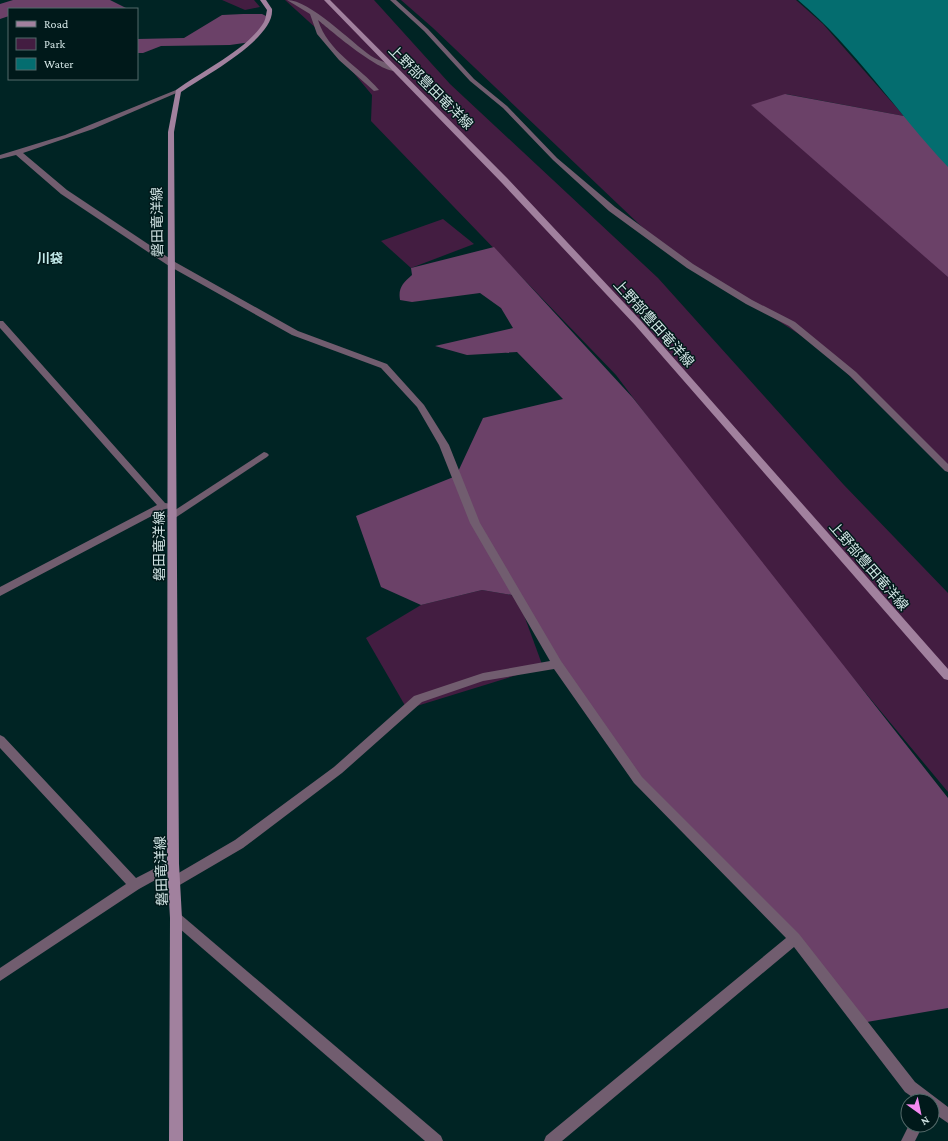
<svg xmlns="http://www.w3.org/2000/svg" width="948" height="1141" viewBox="0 0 948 1141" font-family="'Crimson Pro','Noto Sans JP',serif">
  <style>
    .green { fill: #431d41 }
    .forest { fill: #6b4168 }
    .water { fill: #046d6f }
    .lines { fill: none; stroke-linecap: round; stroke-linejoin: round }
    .lane { fill: #715d6f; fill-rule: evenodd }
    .street { fill: #715d6f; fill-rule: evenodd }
    .secondary { fill: #a1819e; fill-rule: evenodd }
    .labels { text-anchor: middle; stroke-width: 3; stroke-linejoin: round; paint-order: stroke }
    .far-quarter-label { font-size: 13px; font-weight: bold; fill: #c3ebeb; stroke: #00191a }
    .street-label { font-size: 14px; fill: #d0e3e3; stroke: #00191a }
  </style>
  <rect width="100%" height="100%" fill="#002424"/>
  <g class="green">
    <polygon points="222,0 254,0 260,7 245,10"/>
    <polygon points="285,0 374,0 450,84 658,278 843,484 948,593 948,792 759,565 616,375 371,121 372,95 318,30"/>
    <polygon points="401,0 796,0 823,24 904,116 786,94 948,274 948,472 822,349 661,245 433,28"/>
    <polygon points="443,219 474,244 411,268 381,241"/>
    <polygon points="482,590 517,596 543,667 407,709 366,638 421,605"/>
  </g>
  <g class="forest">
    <polygon points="13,0 110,0 126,8 9,9 9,16 0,19 0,4"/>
    <polygon points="243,14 262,14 270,18 251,42 230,45 161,46 143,53 137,53 137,39 184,38 222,15"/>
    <polygon points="785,94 904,116 948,162 948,277 751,105"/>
    <path d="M494,247L633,398L948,798V1008L861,1023L776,919L623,758L518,596L482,590L421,605L381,587L356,516L456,476L483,418L563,399L517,352L467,355L435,346L513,328L501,308L480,293L412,302L400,300C398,288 403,283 412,275L411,268Z"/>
  </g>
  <path class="water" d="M798,0H948V167C897,113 855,48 798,0Z"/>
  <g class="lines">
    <polygon class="lane" points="390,0 396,0 428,29 474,79 507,106 557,158 615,207 693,264 752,300 795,322 856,372 948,464 948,472 945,471 850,376 789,326 746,304 687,268 609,211 553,160 503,108 470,81 424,31"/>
    <g class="street">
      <path d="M287,0C310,0 351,42 371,56C380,62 392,63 399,70C387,79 330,30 318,20C328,52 359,66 379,90L374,91L339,60L317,34L310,14Z"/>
      <polygon points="176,90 181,91 93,129 23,153 67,190 175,262 298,331 387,364 424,405 449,445 480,523 561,661 642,777 799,934 915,1082 948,1107 948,1123 932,1112 932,1101 918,1101 905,1092 794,947 562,1141 544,1141 546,1136 786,938 634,783 554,669 483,681 422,702 342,773 243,848 178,886 174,887 170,886 168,882 170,878 235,840 334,767 414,696 483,673 550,661 470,523 439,445 417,407 381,368 292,335 169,266 61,194 16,155 0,159 0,155 65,135"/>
      <polygon points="0,321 3,321 165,503 172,504 174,506 172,508 165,509 0,596 0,587 157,505 0,328"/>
      <polygon points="264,452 267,453 269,455 267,457 175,518 169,518 167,516 169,514"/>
      <polygon points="0,735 4,737 136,878 173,859 177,860 179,864 177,868 139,889 0,981 0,968 126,884 0,748"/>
      <polygon points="176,912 180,914 441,1136 443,1141 425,1141 172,922 170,918 172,914"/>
      <polygon points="909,1125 923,1125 915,1141 901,1141"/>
    </g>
    <g class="secondary">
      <path d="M260,0H266L272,9C275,39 204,76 181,92L174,132L179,864L182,918L183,1141H169L170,918L167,864L168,132L176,90C202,71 248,49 264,22C266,18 266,14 267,10Z"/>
      <polygon points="324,0 330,0 508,179 641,321 948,669 948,680 944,679 635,325 502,183"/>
    </g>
  </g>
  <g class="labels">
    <g class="far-quarter-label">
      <text x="50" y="263">川袋</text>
    </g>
    <g class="street-label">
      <text transform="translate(431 87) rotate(45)" y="5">上野部豊田竜洋線</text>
      <text transform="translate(157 222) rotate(-91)" y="5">磐田竜洋線</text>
      <text transform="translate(654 323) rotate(48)" y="5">上野部豊田竜洋線</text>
      <text transform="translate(159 546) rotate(-90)" y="5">磐田竜洋線</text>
      <text transform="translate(869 566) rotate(49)" y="5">上野部豊田竜洋線</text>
      <text transform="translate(161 871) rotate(-92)" y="5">磐田竜洋線</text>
    </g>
  </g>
  <rect x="8" y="8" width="130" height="72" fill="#00191a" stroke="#536a6a"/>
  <rect x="16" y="21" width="20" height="6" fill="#a1819e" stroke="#536a6a"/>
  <text x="44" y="28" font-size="12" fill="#d0e3e3">Road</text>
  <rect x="16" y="38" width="20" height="12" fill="#431d41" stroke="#536a6a"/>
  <text x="44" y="48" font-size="12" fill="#d0e3e3">Park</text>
  <rect x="16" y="58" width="20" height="12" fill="#046d6f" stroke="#536a6a"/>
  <text x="44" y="68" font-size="12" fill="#d0e3e3">Water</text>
  <g transform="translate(920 1113) rotate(147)"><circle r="19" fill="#00191a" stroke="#536a6a"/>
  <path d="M0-3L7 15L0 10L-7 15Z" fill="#f489f0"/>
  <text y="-6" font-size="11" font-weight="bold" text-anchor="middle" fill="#d0e3e3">N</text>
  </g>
</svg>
